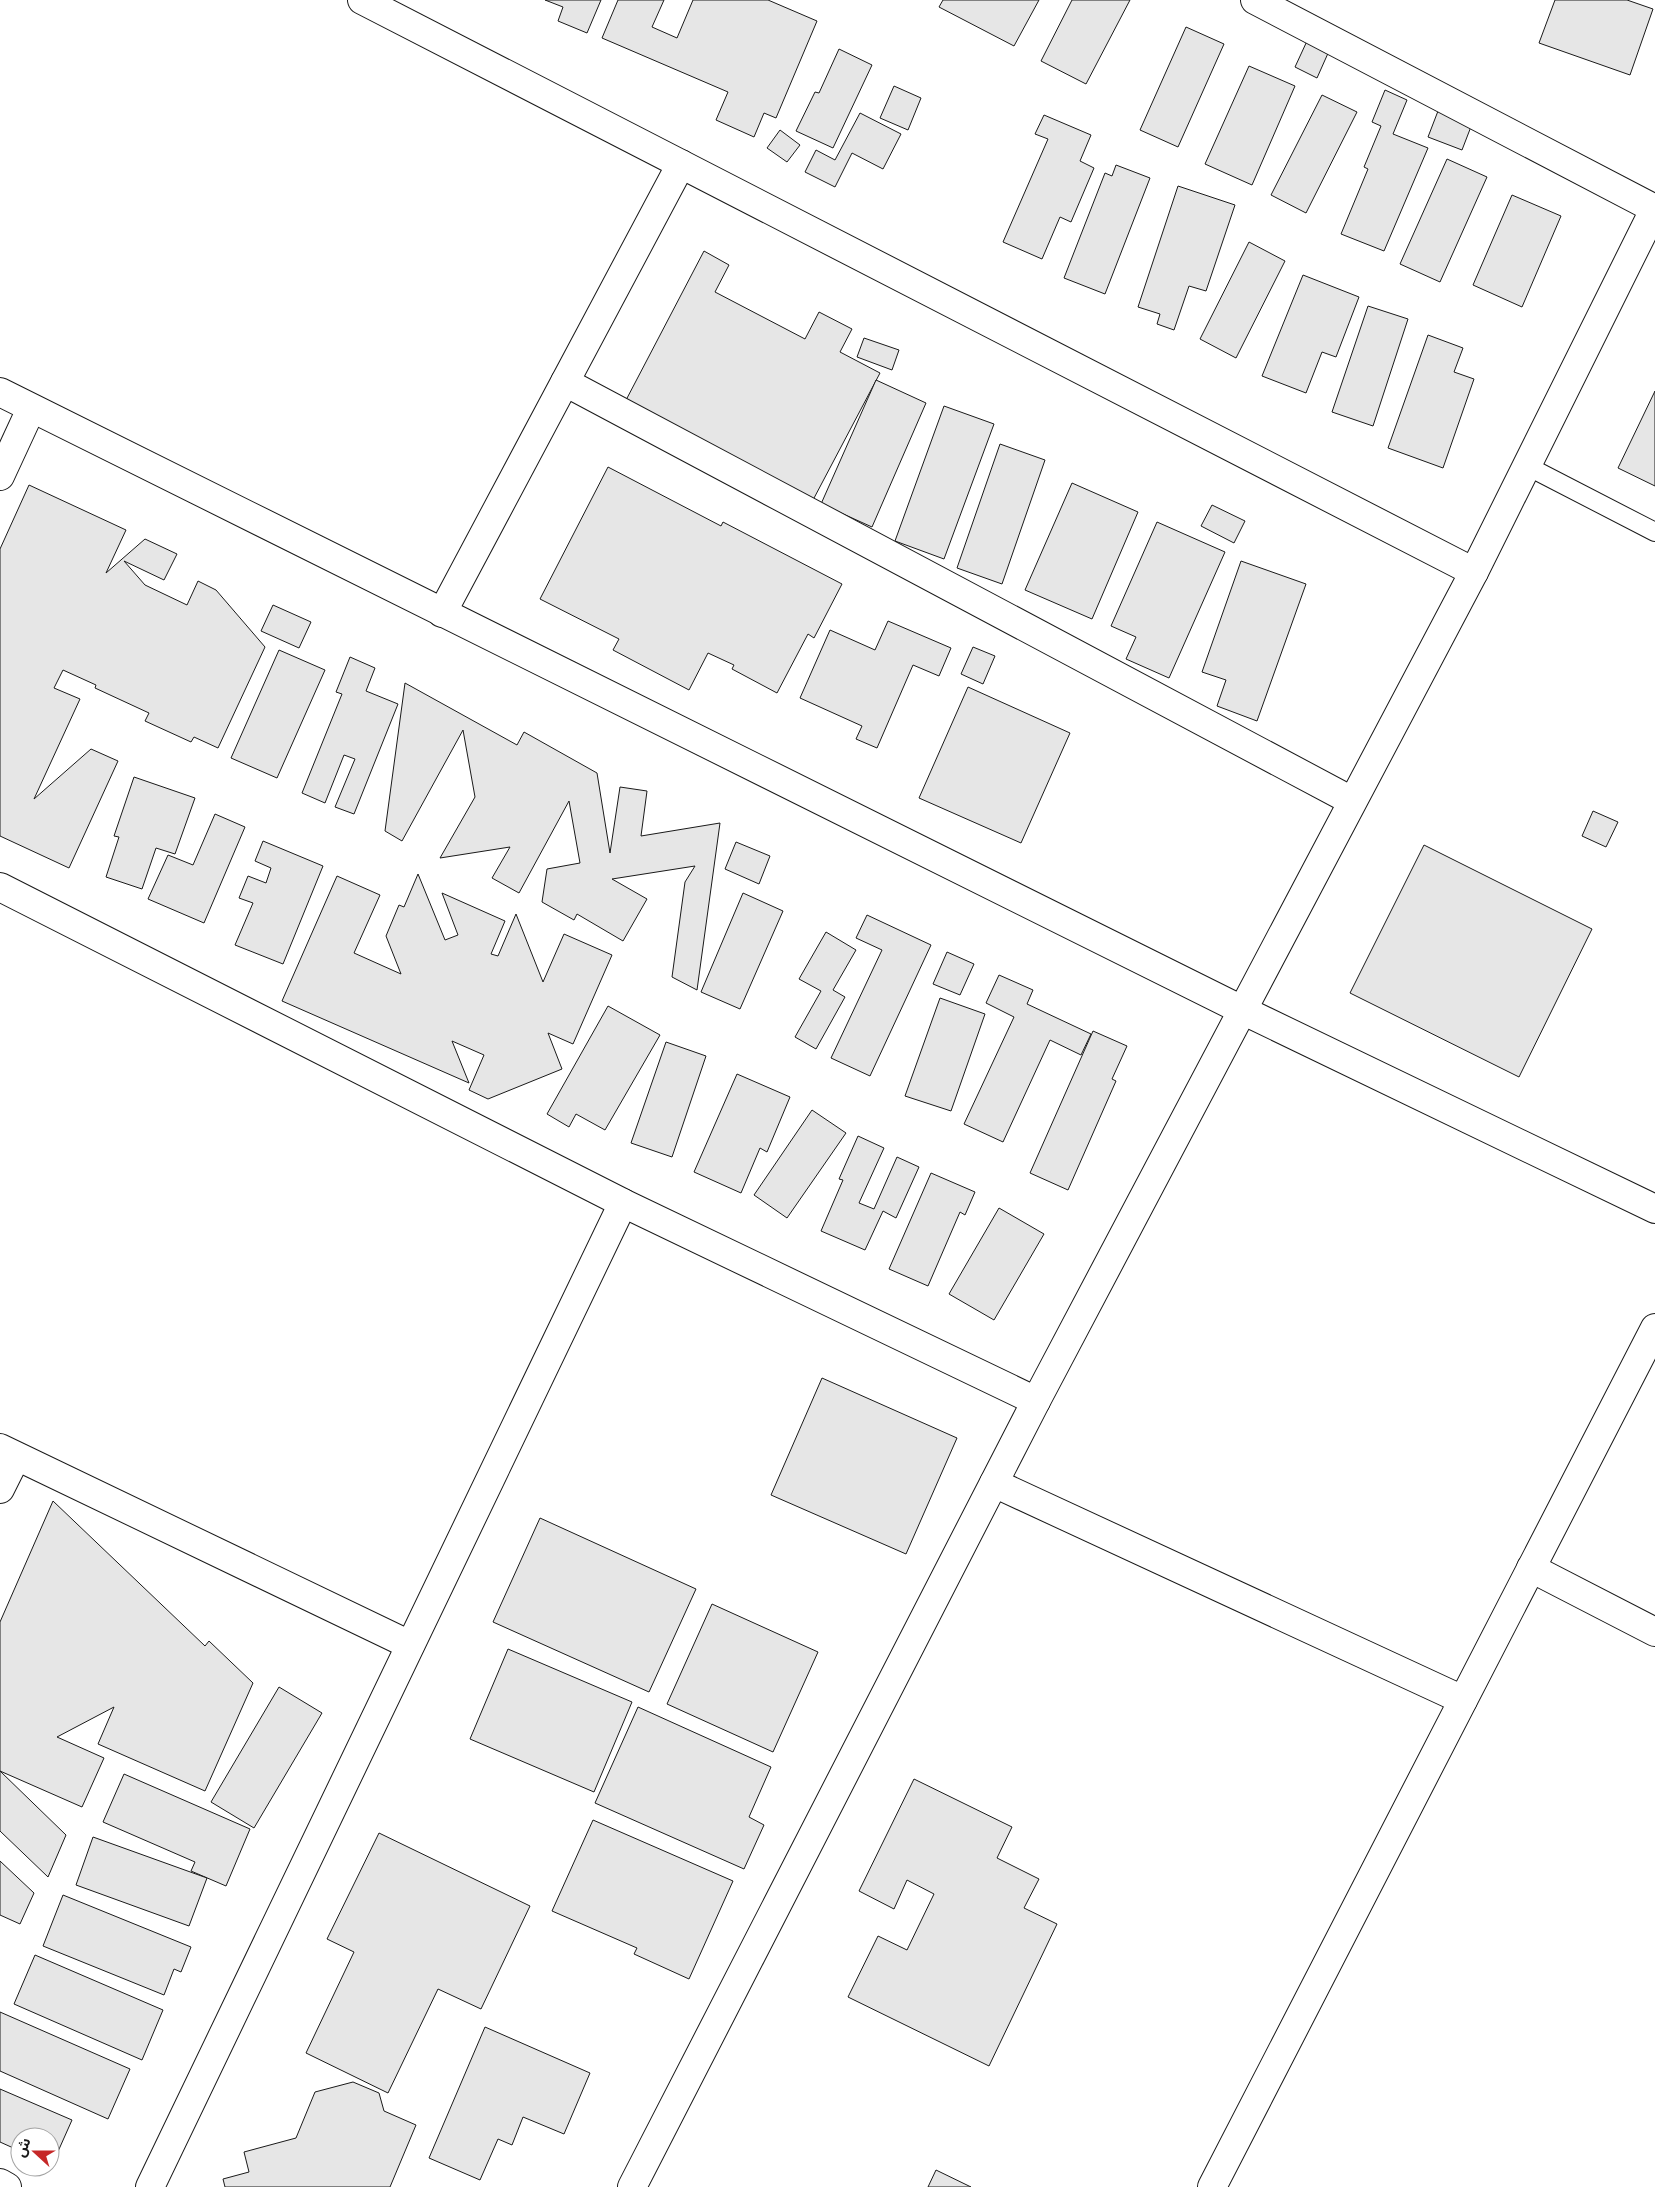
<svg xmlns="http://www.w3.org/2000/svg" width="1655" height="2187" viewBox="0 0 1655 2187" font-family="Raleway,'Noto Sans Arabic',sans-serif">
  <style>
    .building { fill: #e6e6e6; stroke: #1a1a1a }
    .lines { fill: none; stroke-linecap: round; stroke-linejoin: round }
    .service-casing { stroke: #1a1a1a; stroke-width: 20 }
    .minor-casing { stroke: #1a1a1a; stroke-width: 30 }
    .service { stroke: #fff; stroke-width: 18 }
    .minor { stroke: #fff; stroke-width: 28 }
  </style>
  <rect width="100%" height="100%" fill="#fff"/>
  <g class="building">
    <polygon points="545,0 601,0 587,33 558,21 563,7"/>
    <polygon points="618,0 664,0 652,27 677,38 693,0 768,0 817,21 776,118 764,113 754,137 716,120 728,92 602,38"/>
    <polygon points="943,0 1039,0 1014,46 939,7"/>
    <polygon points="1072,0 1130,0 1086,84 1041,61"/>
    <polygon points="1555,0 1627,0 1653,9 1630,75 1539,43"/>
    <polygon points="1186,27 1224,44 1178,147 1140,130"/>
    <polygon points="1307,41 1329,51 1317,78 1295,67"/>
    <polygon points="839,49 872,65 833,148 796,131 815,92 819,93"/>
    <polygon points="1249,66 1295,86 1252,185 1205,164"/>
    <polygon points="894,86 921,98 908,130 880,118"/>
    <polygon points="1385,90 1407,100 1393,134 1428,148 1384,251 1341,234 1368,169 1364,167 1381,126 1372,122"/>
    <polygon points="1322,95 1357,112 1306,213 1271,195"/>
    <polygon points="1438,111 1472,124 1462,150 1428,137"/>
    <polygon points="860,113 901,134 883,169 852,153 835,187 805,172 816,150 835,160"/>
    <polygon points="1044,115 1091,135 1080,161 1094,168 1071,222 1060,217 1042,259 1003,242 1048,139 1035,134"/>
    <polygon points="780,130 800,145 787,162 767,148"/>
    <polygon points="1447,159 1487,177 1440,282 1400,264"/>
    <polygon points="1116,165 1150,178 1105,294 1064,278 1105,173 1112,176"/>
    <polygon points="1178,186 1235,205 1206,291 1189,286 1174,330 1157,324 1160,314 1138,307"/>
    <polygon points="1512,195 1561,216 1522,307 1473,285"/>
    <polygon points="1249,242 1285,261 1236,358 1200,339"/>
    <polygon points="704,251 729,265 715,292 805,339 819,312 852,329 840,352 880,373 813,500 625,402"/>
    <polygon points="1303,275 1359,297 1336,357 1322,352 1306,393 1262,376"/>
    <polygon points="1368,306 1408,319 1373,426 1332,412"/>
    <polygon points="1428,335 1463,348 1454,372 1474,379 1443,468 1388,448"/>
    <polygon points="864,338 899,350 892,370 857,357"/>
    <polygon points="876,380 926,403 872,527 821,504"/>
    <polygon points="1655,391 1655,486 1618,468"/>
    <polygon points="944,406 994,424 944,559 895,541"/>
    <polygon points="1000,444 1045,460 1002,584 957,568"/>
    <polygon points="608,467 721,526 723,522 842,584 814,638 808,634 777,693 732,669 734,665 708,653 689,690 613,650 619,639 540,599"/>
    <polygon points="1072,483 1138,512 1092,619 1025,590"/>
    <polygon points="29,485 126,530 106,573 145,539 177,554 164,580 124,561 145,585 187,605 198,581 216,590 265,647 218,748 194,737 191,742 145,721 149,713 95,688 96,685 63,670 54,688 80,699 34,799 91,749 118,761 69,868 0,836 0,549"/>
    <polygon points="1212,505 1245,521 1234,543 1201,526"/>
    <polygon points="1157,522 1225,552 1169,678 1126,659 1136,637 1111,626"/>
    <polygon points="1241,561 1306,584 1257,721 1217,706 1226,680 1202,672"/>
    <polygon points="273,605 311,622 299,648 261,631"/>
    <polygon points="888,621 951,648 939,676 913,665 877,748 856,739 862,726 800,698 830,630 875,650"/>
    <polygon points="973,647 995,656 983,684 961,674"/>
    <polygon points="279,650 325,670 277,778 231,758"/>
    <polygon points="350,657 375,668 366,691 398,704 354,814 335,807 355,759 344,755 325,803 302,793 342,694 336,692"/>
    <polygon points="405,683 517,745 524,732 597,773 610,853 620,787 647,791 641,836 720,823 697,990 672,977 685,882 695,866 612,879 647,899 623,941 577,914 574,920 542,902 547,869 580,863 569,801 519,893 492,878 510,847 440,858 475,797 463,730 402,841 385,831"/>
    <polygon points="968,687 1070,733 1021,843 919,798"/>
    <polygon points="134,777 195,798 175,854 156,848 142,889 106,877 119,837 114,836"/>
    <polygon points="1593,811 1618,822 1606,847 1582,836"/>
    <polygon points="215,814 245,827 204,923 148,899 168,855 193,865"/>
    <polygon points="263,841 323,866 283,964 235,945 253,903 239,898 248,876 266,883 271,868 255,861"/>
    <polygon points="736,842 770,856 759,884 725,869"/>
    <polygon points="1424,845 1592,929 1519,1077 1350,993"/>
    <polygon points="418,874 445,940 458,935 442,893 505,921 491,954 498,956 516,914 543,982 564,934 612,955 573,1044 548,1033 562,1069 488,1099 469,1090 484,1055 452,1041 469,1083 282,1001 337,876 380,895 354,953 401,974 386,936 399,905 404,907"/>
    <polygon points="743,893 783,911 740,1009 701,992"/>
    <polygon points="867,915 931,945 870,1076 831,1058 882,950 856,938"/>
    <polygon points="826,932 856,950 833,990 845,997 816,1049 795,1037 821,991 799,979"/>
    <polygon points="947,952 974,964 960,995 933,984"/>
    <polygon points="999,975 1033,990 1027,1004 1091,1034 1081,1055 1050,1040 1003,1142 964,1124 1014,1017 986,1003"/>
    <polygon points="940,998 985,1014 951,1111 905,1096"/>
    <polygon points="608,1006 660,1035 605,1130 576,1114 569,1127 547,1114"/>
    <polygon points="1093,1031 1127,1046 1112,1079 1116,1081 1068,1190 1030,1173"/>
    <polygon points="666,1042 706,1056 672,1157 631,1143"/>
    <polygon points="737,1074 790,1097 767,1152 760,1148 741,1193 694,1172"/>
    <polygon points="812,1110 846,1133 787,1218 754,1195"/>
    <polygon points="858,1136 884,1148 859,1203 874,1209 897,1157 919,1167 896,1218 883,1211 865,1250 821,1231 843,1180 839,1179"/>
    <polygon points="931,1173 975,1192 965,1215 960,1212 928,1286 889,1269"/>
    <polygon points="999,1208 1044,1234 994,1320 949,1294"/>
    <polygon points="822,1378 957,1438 906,1554 771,1495"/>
    <polygon points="53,1501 205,1646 209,1641 253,1683 205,1791 98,1744 114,1707 57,1737 104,1758 82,1807 0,1771 0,1622"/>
    <polygon points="540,1518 696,1589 649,1692 493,1622"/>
    <polygon points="712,1604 818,1652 773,1752 667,1704"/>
    <polygon points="508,1649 632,1702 594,1792 470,1739"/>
    <polygon points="279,1687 322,1713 254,1828 211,1802"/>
    <polygon points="638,1707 771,1767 749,1817 764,1825 744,1869 595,1803"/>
    <polygon points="0,1771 66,1835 48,1877 0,1831"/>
    <polygon points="124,1774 250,1829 226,1886 191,1871 195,1862 103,1822"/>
    <polygon points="914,1779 1012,1827 997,1858 1039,1879 1024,1908 1057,1924 989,2066 848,1997 878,1936 907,1950 934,1894 907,1880 894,1909 859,1891"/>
    <polygon points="593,1820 733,1881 689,1979 634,1954 637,1948 552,1911"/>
    <polygon points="379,1833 530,1906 481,2009 438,1989 388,2093 306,2053 354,1952 327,1939"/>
    <polygon points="93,1837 207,1878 189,1926 76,1885"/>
    <polygon points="0,1861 34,1893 20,1924 0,1915"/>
    <polygon points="63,1895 191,1947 181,1972 174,1969 164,1995 43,1946"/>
    <polygon points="35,1955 163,2010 142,2060 14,2004"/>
    <polygon points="0,2012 130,2069 108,2119 0,2071"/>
    <polygon points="485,2027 590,2073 564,2134 523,2117 512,2145 498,2139 480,2180 429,2158"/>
    <polygon points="353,2082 379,2093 384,2111 416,2125 390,2187 225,2187 223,2179 249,2172 244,2152 296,2138 315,2092"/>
    <polygon points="0,2089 72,2120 52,2165 50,2164 50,2137 20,2137 20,2151 0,2142"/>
    <polygon points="936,2170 971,2187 928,2187"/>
  </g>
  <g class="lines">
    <g class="service-casing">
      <polyline id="service" points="1527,466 1655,532"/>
    </g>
    <g class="minor-casing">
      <g id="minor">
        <polyline points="362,0 1474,572"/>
        <polyline points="1255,0 1655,209"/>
        <polyline points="565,382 1352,801"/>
        <polyline points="0,392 1242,1010 1655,1209"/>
        <polyline points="0,476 31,409"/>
        <polyline points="442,613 681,164"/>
        <polyline points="0,887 623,1203 1036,1401"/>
        <polyline points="0,1448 410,1645"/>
        <polyline points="994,1483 1463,1700"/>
        <polyline points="0,1489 16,1457"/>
        <polyline points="1531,1568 1655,1632"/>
        <polyline points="0,2183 7,2187"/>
        <polyline points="150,2187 623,1203"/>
        <polyline points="632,2187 1036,1401 1474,572 1655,208"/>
        <polyline points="1212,2187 1655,1328"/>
      </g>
    </g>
    <use href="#service" class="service"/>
    <use href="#minor" class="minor"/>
  </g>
  <g transform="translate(35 2152) rotate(291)"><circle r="24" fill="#ffffff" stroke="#a3a3a3"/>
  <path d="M0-4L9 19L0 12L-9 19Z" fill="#c62828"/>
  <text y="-8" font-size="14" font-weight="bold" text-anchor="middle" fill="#1a1a1a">ش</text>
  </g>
</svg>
